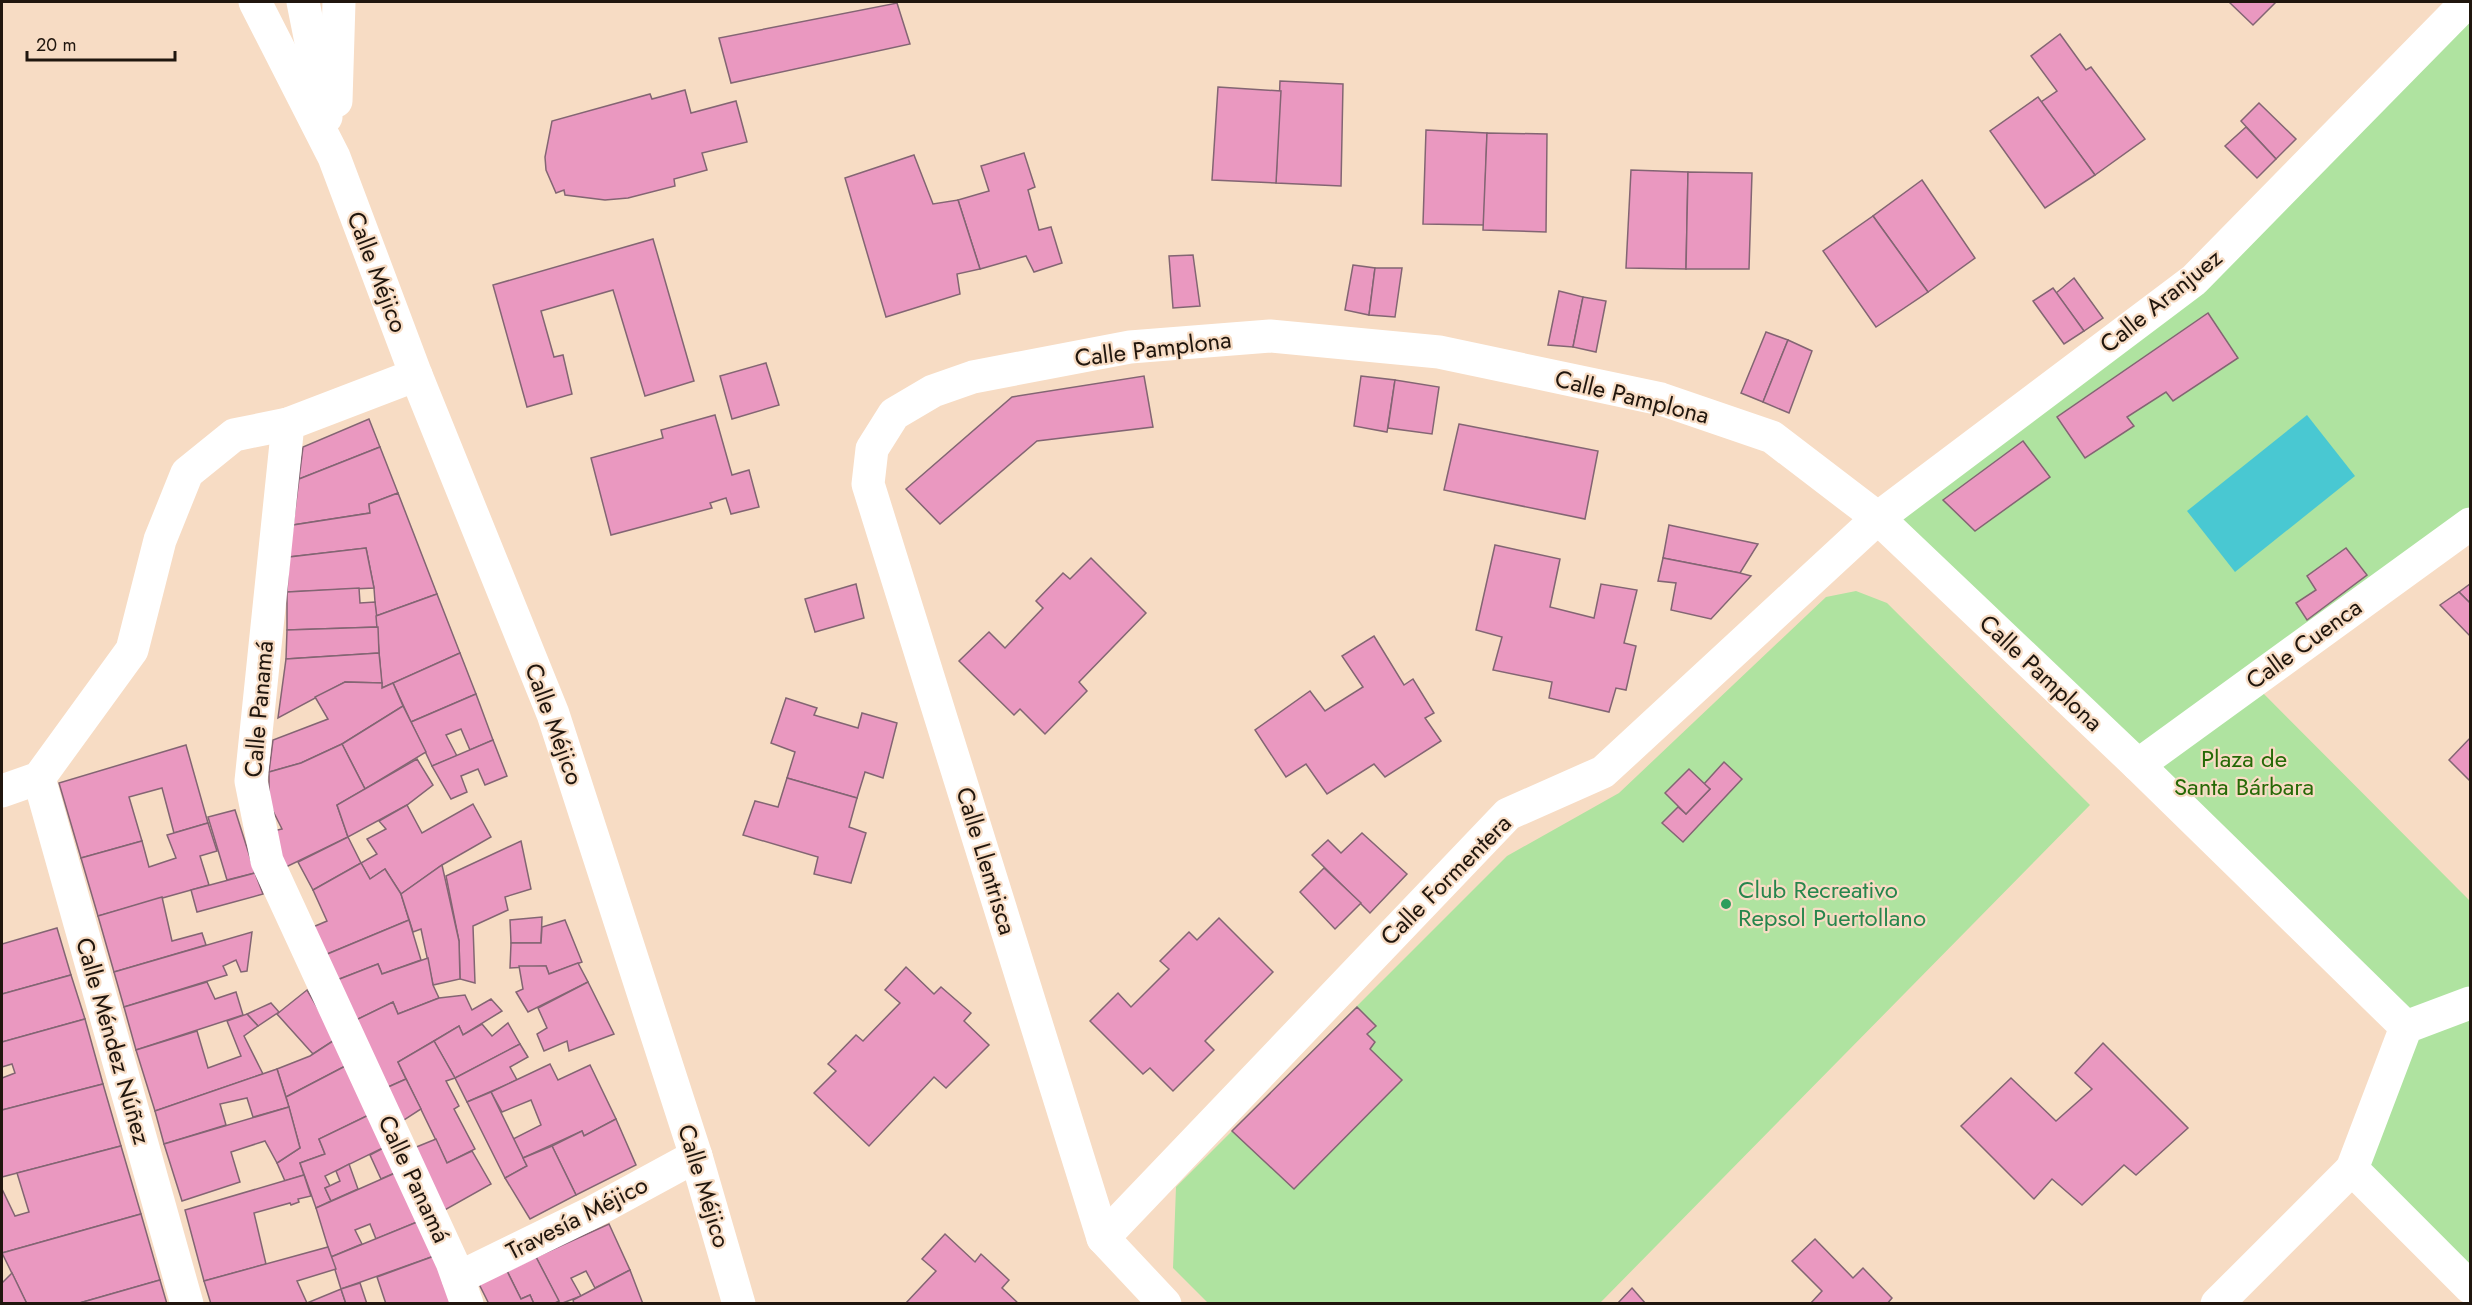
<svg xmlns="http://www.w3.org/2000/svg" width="2472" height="1305" viewBox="0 0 2472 1305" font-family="Jost,sans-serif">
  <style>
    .green { fill: #afe3a0 }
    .water { fill: #49c8d2 }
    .building { fill: #ea98c0; stroke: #836573; stroke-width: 1.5 }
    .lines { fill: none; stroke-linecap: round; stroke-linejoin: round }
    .minor { stroke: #fff; stroke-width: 33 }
    .leisure-dot { fill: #2e9e5b; stroke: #f7dcc4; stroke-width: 2 }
    .labels { text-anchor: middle; stroke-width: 4.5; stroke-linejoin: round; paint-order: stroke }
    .street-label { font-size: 24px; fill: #20160e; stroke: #f7dcc4 }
    .park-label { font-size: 24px; fill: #266906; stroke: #f7dcc4 }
    .leisure-label { font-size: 24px; fill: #27864d; stroke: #f7dcc4; text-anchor: start }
  </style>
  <rect width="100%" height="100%" fill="#f7dcc4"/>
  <g class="green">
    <polygon points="2470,2 2470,524 2252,682 2470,901 2470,1285 2352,1169 2406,1027 1878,518 2194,280"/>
    <polygon points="1856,591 1887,603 2090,805 1600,1303 1208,1303 1173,1268 1176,1187 1507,856 1619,793 1826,597"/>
  </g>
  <polygon class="water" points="2307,415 2355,476 2235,572 2187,511"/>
  <g class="building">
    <polygon points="2229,2 2276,2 2253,25"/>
    <polygon points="897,3 910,44 731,83 719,38"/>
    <polygon points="2060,34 2086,70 2091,67 2145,139 2095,175 2041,102 2057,91 2031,56"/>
    <polygon points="1280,81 1343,84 1341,186 1276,183"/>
    <polygon points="1218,87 1281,91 1276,183 1212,180"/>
    <polygon points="685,90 691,113 736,101 747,142 702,153 707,170 674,179 675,186 628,198 605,200 565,195 564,190 556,193 546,170 545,157 552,121 650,94 652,99"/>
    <polygon points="2038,97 2095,175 2045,208 1990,131"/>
    <polygon points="2259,103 2296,139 2276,159 2241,121"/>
    <polygon points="2246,127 2276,159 2257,178 2225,146"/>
    <polygon points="1426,130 1487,133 1484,225 1423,224"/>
    <polygon points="1487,133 1547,134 1546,232 1483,230"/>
    <polygon points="1024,153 1035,187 1028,190 1039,230 1051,227 1062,263 1034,272 1026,256 980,269 958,200 989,191 981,166"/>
    <polygon points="914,155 933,204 958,200 980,269 957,274 960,294 886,317 845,178"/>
    <polygon points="1631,170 1688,172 1686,269 1626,268"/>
    <polygon points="1688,172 1752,173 1749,269 1686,269"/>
    <polygon points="1922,180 1975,258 1928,292 1873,216"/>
    <polygon points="1873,216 1928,292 1876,327 1823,251"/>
    <polygon points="653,239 694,381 645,396 613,290 541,311 554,357 563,355 572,394 527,407 493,285"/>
    <polygon points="1193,255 1200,306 1173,308 1169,256"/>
    <polygon points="1353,265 1375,268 1369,315 1345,310"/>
    <polygon points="1375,268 1402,268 1395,317 1369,315"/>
    <polygon points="2074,278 2103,318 2084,331 2056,293"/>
    <polygon points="2053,288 2084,331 2064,344 2033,301"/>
    <polygon points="1559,291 1583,297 1573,347 1548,345"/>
    <polygon points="1583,297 1606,301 1596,352 1573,347"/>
    <polygon points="2208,313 2238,358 2173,401 2166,392 2127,417 2134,426 2085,458 2057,417"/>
    <polygon points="1766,332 1788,340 1763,402 1741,393"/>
    <polygon points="1788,340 1812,351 1789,413 1763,402"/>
    <polygon points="766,363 779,405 732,419 720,376"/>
    <polygon points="1144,376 1153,427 1037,441 940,524 906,489 1012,397"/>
    <polygon points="1361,376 1395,380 1387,432 1354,426"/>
    <polygon points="1395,380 1439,387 1432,434 1388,428"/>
    <polygon points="715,415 732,475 749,470 759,507 731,514 726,498 710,503 712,508 611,535 591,458 663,438 661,430"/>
    <polygon points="369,419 380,447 299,479 303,447"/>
    <polygon points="1459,424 1598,451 1585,519 1444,490"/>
    <polygon points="2023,441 2050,477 1975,531 1943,500"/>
    <polygon points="380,447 398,493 369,504 370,513 293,525 299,479"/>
    <polygon points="398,493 437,594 376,616 374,588 366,548 289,557 293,525 370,513 369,504"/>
    <polygon points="1669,525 1758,544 1740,573 1663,558"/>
    <polygon points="1495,545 1560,559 1550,607 1594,618 1601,584 1637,590 1624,643 1636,646 1626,690 1616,688 1609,712 1549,698 1552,682 1493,670 1502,637 1476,630"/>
    <polygon points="366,548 374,588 287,592 289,557"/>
    <polygon points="2346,548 2367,575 2307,620 2296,603 2316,590 2307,576"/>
    <polygon points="1091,558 1146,613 1079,682 1087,691 1045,734 1020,709 1014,715 959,661 989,632 1005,648 1043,608 1036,601 1063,573 1070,579"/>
    <polygon points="1663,558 1740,573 1751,576 1711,619 1671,610 1676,583 1658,581"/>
    <polygon points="856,584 864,618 815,632 805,599"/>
    <polygon points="2470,584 2470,603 2459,592"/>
    <polygon points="359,588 360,603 375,602 378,627 287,630 287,592"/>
    <polygon points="2459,592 2470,603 2470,636 2440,605"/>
    <polygon points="437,594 460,653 382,688 376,616"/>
    <polygon points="378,627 379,653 286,659 287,630"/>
    <polygon points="1374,636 1404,685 1413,679 1434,713 1425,718 1441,741 1385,777 1374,764 1327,794 1306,764 1286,777 1255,730 1310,691 1325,711 1363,687 1342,656"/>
    <polygon points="379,653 382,683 345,682 278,718 286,659"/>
    <polygon points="460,653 476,694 411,722 393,683"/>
    <polygon points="345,682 382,683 382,688 393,683 403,706 342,744 301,763 269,772 273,740 328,719 315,697"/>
    <polygon points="476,694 493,740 470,750 461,729 446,735 457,756 432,766 411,722"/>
    <polygon points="786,698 817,708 814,715 858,728 862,713 897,723 883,778 865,772 857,798 787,778 795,752 771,743"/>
    <polygon points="403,706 426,752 365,789 342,744"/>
    <polygon points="2470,738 2470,781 2449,760"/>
    <polygon points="493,740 507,776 485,785 478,769 461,776 467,792 451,799 432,766"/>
    <polygon points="342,744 365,789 337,805 348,837 286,867 269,832 282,829 269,803 269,772 301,763"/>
    <polygon points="186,745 208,823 174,833 162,788 129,797 142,841 81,858 59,783"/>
    <polygon points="417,759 433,785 407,805 348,837 337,805"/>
    <polygon points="1724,762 1742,779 1683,842 1662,823 1678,807 1686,814 1710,789 1704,784"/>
    <polygon points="1689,769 1710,789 1686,814 1665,793"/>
    <polygon points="787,778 857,798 849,827 866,833 851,883 814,874 818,857 743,835 755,801 778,807"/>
    <polygon points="473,804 491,837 442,865 401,894 385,869 370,879 361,863 377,854 367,839 386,829 379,821 407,805 422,833"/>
    <polygon points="235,810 255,873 227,880 208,817"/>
    <polygon points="208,823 217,851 200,856 209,885 98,916 81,858 142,841 149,867 176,858 167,835"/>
    <polygon points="1362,833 1407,874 1370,913 1312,855 1328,840 1341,853"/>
    <polygon points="348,837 361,863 313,890 298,862"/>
    <polygon points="521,841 531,889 505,897 508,910 473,926 475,983 460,979 459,941 446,876"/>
    <polygon points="361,863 370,879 385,869 401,894 409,920 325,955 313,927 327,921 313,890"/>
    <polygon points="442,865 459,941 460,979 433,985 421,929 413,932 401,894"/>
    <polygon points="1324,868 1361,903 1335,929 1300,892"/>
    <polygon points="255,873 263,894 197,912 191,890"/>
    <polygon points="162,897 172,941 202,933 206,945 114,972 98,916"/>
    <polygon points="542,917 541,943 511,943 510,920"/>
    <polygon points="1219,918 1273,972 1205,1041 1214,1050 1173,1091 1150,1068 1143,1074 1090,1021 1118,993 1131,1007 1169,969 1160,961 1189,932 1197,940"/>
    <polygon points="409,920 421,960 382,974 378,964 337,980 325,955"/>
    <polygon points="565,920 582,962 549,974 546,966 510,968 511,943 541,943 542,927"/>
    <polygon points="57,928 71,975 2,994 2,944"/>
    <polygon points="252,932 247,971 241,972 236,960 223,966 227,975 124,1007 114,972"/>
    <polygon points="428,958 433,985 439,998 398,1014 393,1002 354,1021 337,980 378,964 382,974"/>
    <polygon points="578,963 588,982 528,1012 516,992 523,989 519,966 546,966 549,974"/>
    <polygon points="906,967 934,994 941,987 971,1013 964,1021 989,1045 946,1088 934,1077 869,1146 814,1093 836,1071 828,1064 856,1035 863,1041 900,1003 885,990"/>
    <polygon points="71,975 85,1019 2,1042 2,994"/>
    <polygon points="207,982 215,999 236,992 243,1015 136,1050 124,1007"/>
    <polygon points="588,982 614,1034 569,1051 567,1041 544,1051 537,1034 547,1028 538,1008"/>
    <polygon points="307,990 336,1039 313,1054 277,1014"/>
    <polygon points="465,995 472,1010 491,999 502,1011 463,1035 459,1026 398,1062 406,1079 386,1088 354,1021 393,1002 398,1014 439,998"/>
    <polygon points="271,1003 279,1012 258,1026 247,1014"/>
    <polygon points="1357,1007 1376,1026 1367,1034 1375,1042 1370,1049 1402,1080 1294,1189 1232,1131"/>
    <polygon points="247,1014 258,1026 244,1036 263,1074 155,1111 136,1050 197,1031 208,1068 241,1056 227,1021"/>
    <polygon points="85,1019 103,1084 2,1110 2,1078 15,1073 12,1064 2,1067 2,1042"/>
    <polygon points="508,1023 520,1044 455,1078 434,1041 459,1026 463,1035 482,1024 492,1036"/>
    <polygon points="336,1039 353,1062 286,1097 277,1069 310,1056"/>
    <polygon points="434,1041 455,1078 446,1081 459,1106 454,1109 475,1149 447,1163 398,1062"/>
    <polygon points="2103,1043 2188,1128 2136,1175 2124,1165 2082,1205 2052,1179 2034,1199 1961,1126 2011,1078 2056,1121 2092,1089 2075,1073"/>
    <polygon points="520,1044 528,1057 510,1067 517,1080 467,1102 455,1078"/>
    <polygon points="353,1062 377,1111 319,1139 325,1154 300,1163 304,1175 285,1181 277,1163 300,1148 286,1097"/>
    <polygon points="550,1064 558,1080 590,1065 616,1119 584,1136 582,1131 523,1158 513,1139 541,1125 531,1100 502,1112 491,1092"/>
    <polygon points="277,1069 289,1107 253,1117 247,1098 220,1104 226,1125 164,1144 155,1111"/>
    <polygon points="406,1079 421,1109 401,1122 386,1088"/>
    <polygon points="103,1084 121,1146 2,1177 2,1110"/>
    <polygon points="491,1092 527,1166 505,1178 467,1102"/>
    <polygon points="289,1107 300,1148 277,1163 265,1141 231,1152 240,1182 182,1201 164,1144"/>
    <polygon points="377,1111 393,1143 325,1176 330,1186 325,1188 331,1201 316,1208 300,1163 325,1154 319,1139"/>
    <polygon points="616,1119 636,1165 576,1195 552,1146 582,1131 584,1136"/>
    <polygon points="436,1139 447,1163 472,1151 491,1184 443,1211 414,1148"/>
    <polygon points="393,1143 406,1168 381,1179 370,1155"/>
    <polygon points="121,1146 141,1214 2,1253 2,1189 15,1216 29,1212 17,1173"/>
    <polygon points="552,1146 576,1195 530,1219 505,1178 527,1166 523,1158"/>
    <polygon points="349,1164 358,1189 331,1201 325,1188 340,1181 336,1171"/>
    <polygon points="402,1170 422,1220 376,1239 370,1224 355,1230 362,1244 331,1257 316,1208"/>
    <polygon points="304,1175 311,1196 298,1199 299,1202 291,1205 290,1203 254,1213 266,1264 204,1281 185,1210"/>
    <polygon points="141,1214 160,1280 76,1304 27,1304 2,1253"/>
    <polygon points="422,1220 437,1255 341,1289 331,1257"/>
    <polygon points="609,1224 630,1270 595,1288 586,1271 571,1278 581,1296 560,1304 536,1257"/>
    <polygon points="945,1234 975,1262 981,1254 1009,1280 1002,1288 1019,1304 905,1304 936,1271 922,1259"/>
    <polygon points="1815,1239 1853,1278 1863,1268 1892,1298 1887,1304 1810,1304 1822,1291 1792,1261"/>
    <polygon points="328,1247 336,1269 297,1281 307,1303 341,1289 346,1304 211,1304 204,1281"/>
    <polygon points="437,1255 455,1304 386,1304 377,1277"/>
    <polygon points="536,1257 559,1301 553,1304 534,1304 530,1295 521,1299 507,1271"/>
    <polygon points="630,1270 643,1304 574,1304 573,1300"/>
    <polygon points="507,1271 521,1299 530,1295 534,1304 489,1304 479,1284"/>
    <polygon points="12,1273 27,1304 2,1304 2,1283"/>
    <polygon points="160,1280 167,1304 76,1304"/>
    <polygon points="360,1283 367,1304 346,1304 341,1289"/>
    <polygon points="1632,1288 1646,1304 1617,1304"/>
  </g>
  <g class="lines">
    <g class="minor">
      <polyline points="255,2 334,157 416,375 553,714 696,1156 739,1304"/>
      <polyline points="303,2 326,117"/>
      <polyline points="336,101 339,2"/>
      <polyline points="416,375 288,424 251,781 267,861 452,1262 467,1304"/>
      <polyline points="2138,765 2470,524"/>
      <polyline points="39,778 187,1304"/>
      <polyline points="2,791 39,778 132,650 160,540 187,473 234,435 288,424"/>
      <polyline points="2470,1003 2406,1027 2352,1169 2470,1287"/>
      <polyline points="1103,1238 1508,814 1603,772 1878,518 2194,280 2467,2"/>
      <polyline points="458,1278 593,1212 696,1156"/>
      <polyline points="1165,1304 1103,1238 868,484 872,449 894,414 933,391 973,377 1130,347 1270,336 1439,352 1661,399 1772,437 1878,518 2138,765 2406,1027"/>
      <polyline points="2217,1304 2352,1169"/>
    </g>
  </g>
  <circle class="leisure-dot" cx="1726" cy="904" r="6"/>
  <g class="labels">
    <g class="street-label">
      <text transform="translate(377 272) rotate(69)" y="8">Calle Méjico</text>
      <text transform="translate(2161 301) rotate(-39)" y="8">Calle Aranjuez</text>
      <text transform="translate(1153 349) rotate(-7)" y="8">Calle Pamplona</text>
      <text transform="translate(1632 397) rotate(14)" y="8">Calle Pamplona</text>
      <text transform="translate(2304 644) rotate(-36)" y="8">Calle Cuenca</text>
      <text transform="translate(2041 673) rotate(43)" y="8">Calle Pamplona</text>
      <text transform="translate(259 709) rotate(-85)" y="8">Calle Panamá</text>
      <text transform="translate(554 724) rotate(70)" y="8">Calle Méjico</text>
      <text transform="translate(986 861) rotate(73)" y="8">Calle Llentrisca</text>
      <text transform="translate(1446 880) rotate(-45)" y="8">Calle Formentera</text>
      <text transform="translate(113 1041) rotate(74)" y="8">Calle Méndez Núñez</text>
      <text transform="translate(414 1179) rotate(65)" y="8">Calle Panamá</text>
      <text transform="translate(704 1186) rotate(73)" y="8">Calle Méjico</text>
      <text transform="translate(577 1218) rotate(-27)" y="8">Travesía Méjico</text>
    </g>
    <g class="park-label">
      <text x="2244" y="767">Plaza de<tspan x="2244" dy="28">Santa Bárbara</tspan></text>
    </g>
    <g class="leisure-label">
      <text x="1738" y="898">Club Recreativo<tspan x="1738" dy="28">Repsol Puertollano</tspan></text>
    </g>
  </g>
  <rect width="2472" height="1305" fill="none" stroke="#20160e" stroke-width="6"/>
  <path d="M27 51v9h148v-9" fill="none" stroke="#20160e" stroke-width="3"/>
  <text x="36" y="51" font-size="18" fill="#20160e" stroke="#f7dcc4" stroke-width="4.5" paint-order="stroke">20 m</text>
</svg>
